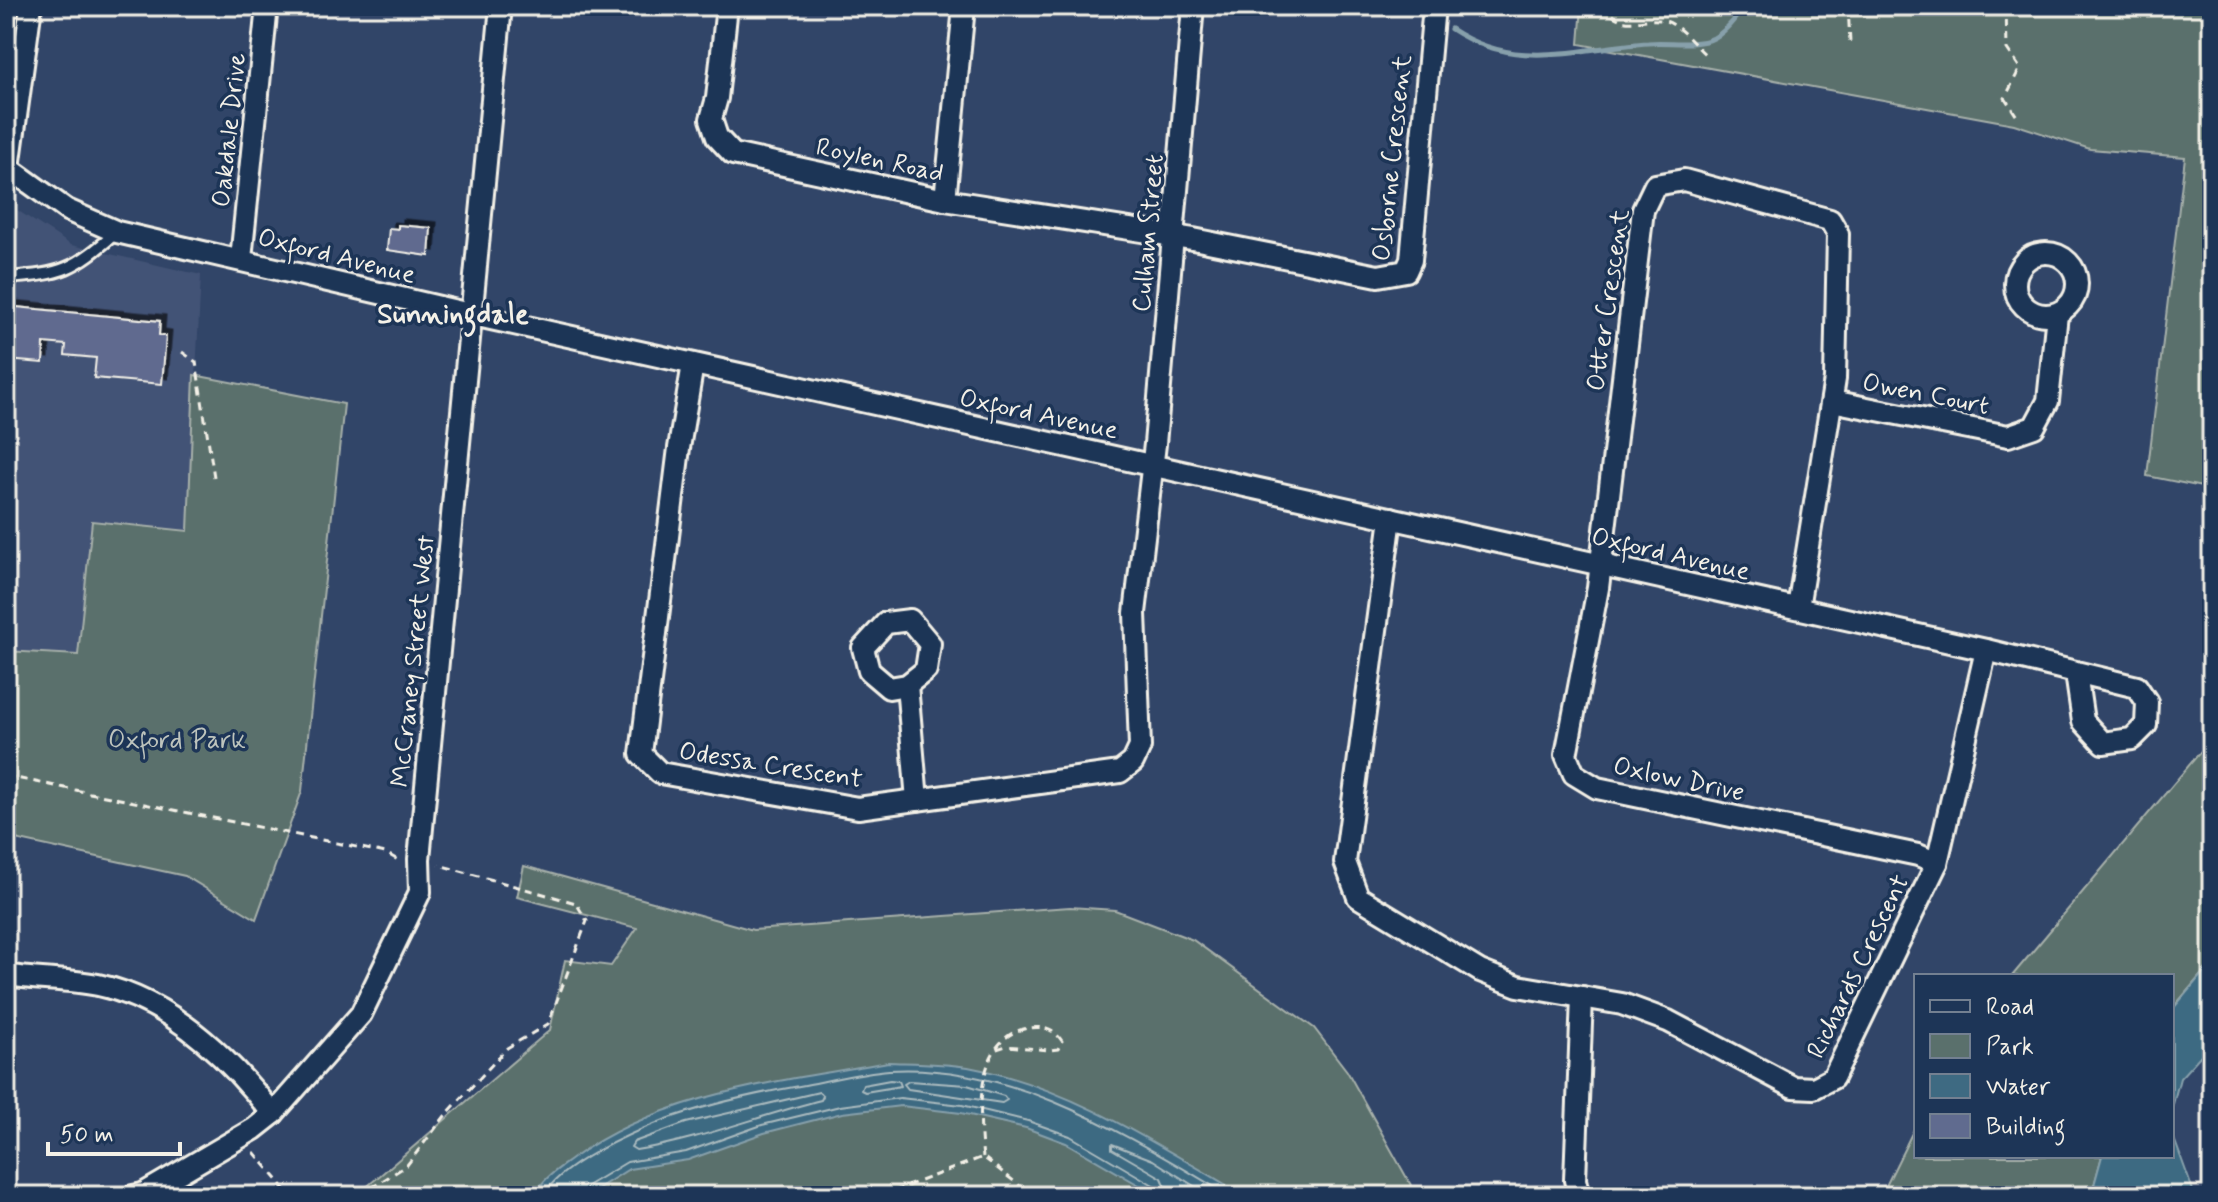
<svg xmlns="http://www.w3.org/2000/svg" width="2218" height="1202" viewBox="0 0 2218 1202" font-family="Mynerve,sans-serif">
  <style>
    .built { fill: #435376 }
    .green { fill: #5a706c; stroke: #a7b0aa; stroke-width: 2 }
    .water { fill: #3e6a82; stroke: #87a0ab; stroke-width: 2 }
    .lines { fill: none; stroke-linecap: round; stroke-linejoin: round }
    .shore { stroke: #abbbbf; stroke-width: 2 }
    .stream { stroke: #87a0ab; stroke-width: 5 }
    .building { fill: #606b8f; stroke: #f4f1e8; stroke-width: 2; filter: url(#shadow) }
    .lane-casing { stroke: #f4f1e8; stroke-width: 16 }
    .street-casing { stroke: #f4f1e8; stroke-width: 26 }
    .path { stroke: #f4f1e8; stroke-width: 3; stroke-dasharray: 8 6; stroke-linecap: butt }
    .lane { stroke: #1d3557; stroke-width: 10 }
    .street { stroke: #1d3557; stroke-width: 20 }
    .labels { text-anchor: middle; stroke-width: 7; stroke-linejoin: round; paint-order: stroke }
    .street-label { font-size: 26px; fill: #f4f1e8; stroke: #1d3557 }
    .park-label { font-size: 26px; fill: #bec4bd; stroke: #1d3557 }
    .neighbourhood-label { font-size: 28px; font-weight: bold; fill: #f4f1e8; stroke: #1d3557 }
  </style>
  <defs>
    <filter id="shadow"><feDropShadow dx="5.5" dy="-5.5" stdDeviation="0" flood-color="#0009"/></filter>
  </defs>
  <rect width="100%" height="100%" fill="#314568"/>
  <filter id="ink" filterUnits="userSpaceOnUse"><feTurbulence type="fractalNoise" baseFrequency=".0125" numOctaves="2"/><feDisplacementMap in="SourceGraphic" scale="16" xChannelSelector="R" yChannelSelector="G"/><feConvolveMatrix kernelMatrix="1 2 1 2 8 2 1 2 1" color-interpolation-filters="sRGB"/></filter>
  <g filter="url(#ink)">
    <polygon class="built" points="6,203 71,245 201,275 188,531 92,521 78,655 6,651"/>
    <g class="green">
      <polygon points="1582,6 2212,6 2212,489 2147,476 2185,157 2090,149 2014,124 1579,44"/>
      <polygon points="194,375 344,404 302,791 256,919 185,876 6,837 6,651 78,655 92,521 188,531"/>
      <polygon points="2212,738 2212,962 2172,1009 2172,976 2012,976"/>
      <polygon points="524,866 753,930 1070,907 1115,910 1193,940 1314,1028 1347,1071 1417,1196 356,1196 550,1030 565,960 611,966 637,928 517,897"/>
      <polygon points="1916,1125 1916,1156 2102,1156 2091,1196 1881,1196"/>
    </g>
    <g class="water">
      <polygon points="2212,962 2212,1043 2180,1078 2172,1108 2172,1010"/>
      <path d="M888,1062C914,1063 941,1063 968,1067C1069,1086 1158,1145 1245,1196H1158L1066,1143L1026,1128L961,1113L901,1106L842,1113L764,1133L688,1160L629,1169L586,1196H534C543,1178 557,1170 573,1158C662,1093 782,1081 888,1062Z"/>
      <polygon points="2172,1133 2195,1196 2091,1196 2102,1156 2172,1156"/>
    </g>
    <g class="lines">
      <g class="shore">
        <polygon points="890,1080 899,1081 901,1086 865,1092 861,1090 863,1085"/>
        <polygon points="909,1081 967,1085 1004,1096 1007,1100 1002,1103 908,1089 904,1084"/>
        <path d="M819,1092L823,1096L821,1100C758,1116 699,1140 636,1150L631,1147L634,1142L686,1123Z"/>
        <path d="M543,1196C560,1164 631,1133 664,1120C709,1104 758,1093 805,1085C832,1080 861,1072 889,1070C1013,1062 1127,1136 1230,1196"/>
        <polyline points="584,1196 587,1186 627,1162 686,1152 762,1125 840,1106 900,1098 962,1105 1028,1121 1070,1136 1155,1186 1160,1196"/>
        <polyline points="1170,1196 1162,1178 1112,1149 1112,1144 1153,1160 1210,1196"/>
      </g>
      <path class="stream" d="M1451,29C1516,72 1577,48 1648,43C1666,41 1692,46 1709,40C1722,36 1737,18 1743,6"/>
    </g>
    <g class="building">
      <polygon points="398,225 431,228 429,256 387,250 389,228 398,229"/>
      <polygon points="6,306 160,321 159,335 166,336 162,384 94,378 96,358 65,355 66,345 44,343 43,363 6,360"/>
    </g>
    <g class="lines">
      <g class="lane-casing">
        <path id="lane" d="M6,278C64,274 73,270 117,232"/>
      </g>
      <g class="street-casing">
        <g id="street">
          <polyline points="727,6 717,98 711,119 717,137 733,154 945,200 1193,239 1378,276 1406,271 1411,260 1434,6"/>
          <polyline points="6,166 67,210 117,232 491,319 1986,650 2137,687 2147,702 2146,725 2132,739 2103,743 2083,721 2076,673"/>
          <polyline points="9,168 31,6"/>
          <polyline points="945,200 964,7"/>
          <circle cx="2046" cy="284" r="31"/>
          <polyline points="241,259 267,6"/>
          <polyline points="693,364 679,448 641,754 660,773 858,808 1120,772 1133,762 1140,747 1135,613 1155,444 1193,6"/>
          <polyline points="1832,401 2008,436 2034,427 2048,401 2057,314"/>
          <polyline points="1391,518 1345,862 1358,897 1480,971 1518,986 1622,1004 1668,1021 1793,1087 1814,1088 1833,1078 1937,863 1986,650"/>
          <polyline points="1798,608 1835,379 1838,234 1830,220 1684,180 1655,185 1643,210 1598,588 1566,755 1574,774 1597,788 1918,855 1937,863"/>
          <polygon points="910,620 930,644 926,670 907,685 889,688 869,671 863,648 886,623"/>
          <polyline points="907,685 917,800"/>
          <path d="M6,975C36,980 68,979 98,985C170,1000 229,1058 273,1114"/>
          <polyline points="133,1196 143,1194 254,1129 273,1114 361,1014 420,892 419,859 501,6"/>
          <polyline points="1579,1196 1575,1180 1582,997"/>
        </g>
      </g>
      <g class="path">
        <path d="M1601,6C1626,30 1632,18 1661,20C1677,21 1695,46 1707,56"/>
        <polyline points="1848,6 1850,43"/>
        <polyline points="2006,6 2007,49 2020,68 2005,98 2018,118"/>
        <polyline points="182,352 196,362 214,477"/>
        <polyline points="6,776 386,853 401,862"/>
        <polyline points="254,1152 291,1196"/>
        <path d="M983,1157C978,1116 975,1035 1029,1028C1043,1026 1054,1029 1062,1041L1058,1049L1050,1050L1006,1046L994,1050"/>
        <polyline points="359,1196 407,1165 445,1116 507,1048 548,1024 587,921 576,903 439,865"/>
        <polyline points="881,1196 983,1157 1020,1186 1026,1196"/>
      </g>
      <use href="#lane" class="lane"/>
      <use href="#street" class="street"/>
    </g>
  </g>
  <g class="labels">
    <g class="street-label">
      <text transform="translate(228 130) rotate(-84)" y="9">Oakdale Drive</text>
      <text transform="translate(1391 158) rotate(-84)" y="9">Osborne Crescent</text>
      <text transform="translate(880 159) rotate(12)" y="9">Roylen Road</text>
      <text transform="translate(1147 233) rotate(-85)" y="9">Culham Street</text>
      <text transform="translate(337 255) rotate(14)" y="9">Oxford Avenue</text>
      <text transform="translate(1607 300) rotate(-82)" y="9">Otter Crescent</text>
      <text transform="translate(1926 393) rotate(11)" y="9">Owen Court</text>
      <text transform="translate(1039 413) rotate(12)" y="9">Oxford Avenue</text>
      <text transform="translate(1671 553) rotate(13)" y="9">Oxford Avenue</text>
      <text transform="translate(412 661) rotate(-84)" y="9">McCraney Street West</text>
      <text transform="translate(771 764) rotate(9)" y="9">Odessa Crescent</text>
      <text transform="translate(1679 778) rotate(12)" y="9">Oxlow Drive</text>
      <text transform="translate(1857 966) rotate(-64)" y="9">Richards Crescent</text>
    </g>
    <g class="park-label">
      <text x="177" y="748">Oxford Park</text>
    </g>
    <g class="neighbourhood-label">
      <text x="453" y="323">Sunningdale</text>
    </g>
  </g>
  <rect width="2218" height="1202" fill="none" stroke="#1d3557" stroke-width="32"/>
  <rect x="16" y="16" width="2186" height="1170" fill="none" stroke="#f4f1e8" stroke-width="3" filter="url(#ink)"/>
  <rect x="1914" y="974" width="260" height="184" fill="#1d3557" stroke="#738091" stroke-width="2"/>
  <rect x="1930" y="1000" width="40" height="12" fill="#1d3557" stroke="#738091" stroke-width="2"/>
  <text x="1986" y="1014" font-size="24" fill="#f4f1e8">Road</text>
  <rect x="1930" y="1034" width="40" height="24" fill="#5a706c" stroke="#738091" stroke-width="2"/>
  <text x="1986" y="1054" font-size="24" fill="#f4f1e8">Park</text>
  <rect x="1930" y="1074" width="40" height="24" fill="#3e6a82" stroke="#738091" stroke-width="2"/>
  <text x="1986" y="1094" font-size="24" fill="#f4f1e8">Water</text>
  <rect x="1930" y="1114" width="40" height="24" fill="#606b8f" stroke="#738091" stroke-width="2"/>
  <text x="1986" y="1134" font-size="24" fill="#f4f1e8">Building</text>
  <path d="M48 1142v12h132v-12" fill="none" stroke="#f4f1e8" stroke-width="4"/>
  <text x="60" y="1142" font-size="24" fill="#f4f1e8" stroke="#1d3557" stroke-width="6" paint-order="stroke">50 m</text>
</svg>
